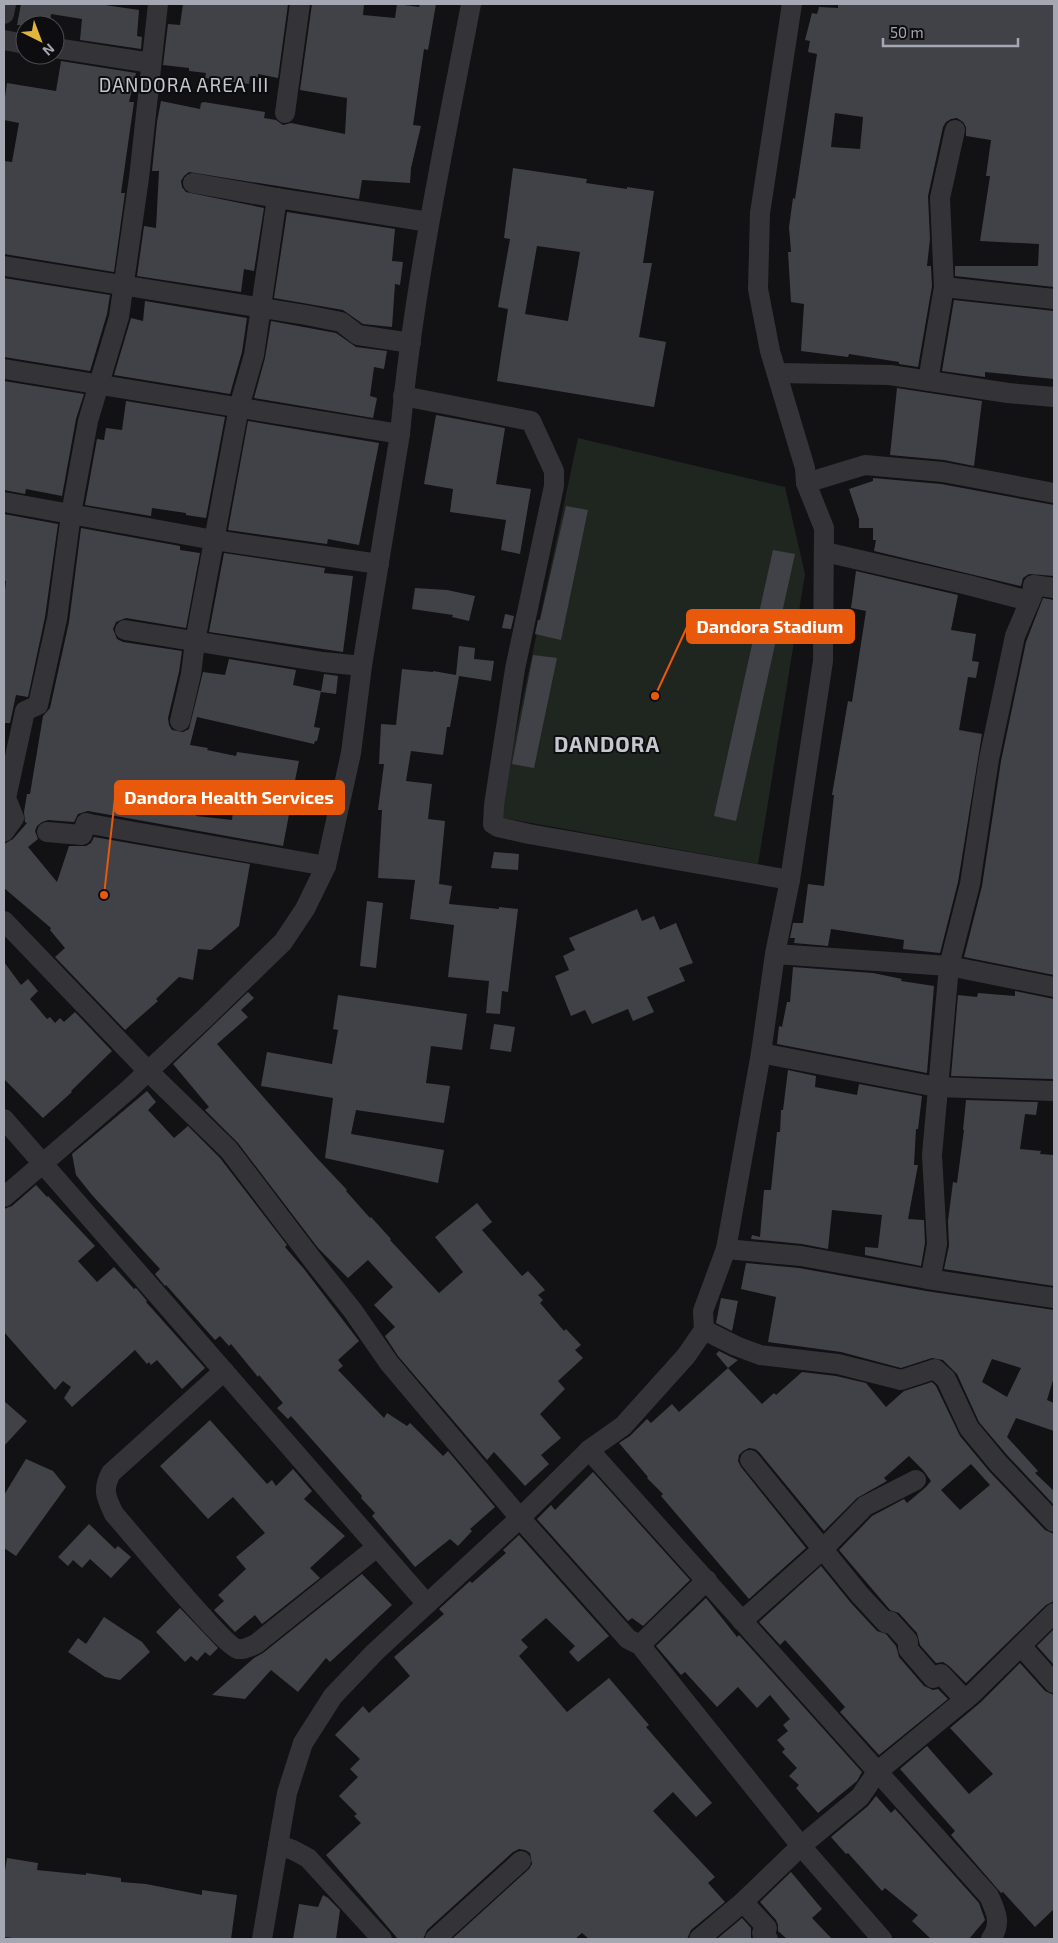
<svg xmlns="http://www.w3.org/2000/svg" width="1058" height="1943" viewBox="0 0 1058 1943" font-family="'Exo 2',sans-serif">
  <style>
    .green { fill: #1f2620 }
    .building { fill: #414247; fill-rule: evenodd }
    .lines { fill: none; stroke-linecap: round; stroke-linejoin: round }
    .minor { stroke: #343438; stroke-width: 20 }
    .labels { text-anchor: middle; stroke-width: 4; stroke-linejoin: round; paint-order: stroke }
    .quarter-label { font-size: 19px; letter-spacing: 1px; fill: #c5c7cf; stroke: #0d0d0f }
    .district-label { font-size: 21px; font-weight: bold; letter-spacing: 1px; fill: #c5c7cf; stroke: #0d0d0f }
    .leader { fill: none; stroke: #e8590c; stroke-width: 2 }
    .callout-dot { fill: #e8590c; stroke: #0d0d0f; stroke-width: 2 }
    .callout { fill: #e8590c; stroke: #e8590c; stroke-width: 2 }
    .callout-label { font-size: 18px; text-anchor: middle; font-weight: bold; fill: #fff }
  </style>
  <rect width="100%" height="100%" fill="#121214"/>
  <polygon class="green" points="578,438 785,487 805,574 758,864 498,817"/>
  <g class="building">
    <polygon points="21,4 105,4 105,5 139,10 137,36 142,37 141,49 80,40 82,19 51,14 50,25 17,25"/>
    <polygon points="183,4 288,4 278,78 258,74 258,78 250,76 249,84 205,78 206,73 189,71 189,68 163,65 168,24 180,25"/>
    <polygon points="312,4 364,4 363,15 395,18 397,4 419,7 420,4 436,4 428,50 424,49 413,125 421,126 411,168 410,183 362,180 359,199 189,172 184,176 181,181 182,187 186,192 264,208 254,271 244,269 241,292 137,276 144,226 156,228 159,171 152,171 157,122 161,101 200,109 201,103 204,102 265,112 264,118 276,120 283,125 291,123 345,134 347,98 300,90"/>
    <path d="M838,4H1054V287L955,276V266H1038L1039,244L980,241L990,176H986L991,140L966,136V127L963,122L957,118L951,119L946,122L943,127L928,196L930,239L927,266H931L932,286L918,367L899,364V362L849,354L848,357L801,351L804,304L791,302L788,252H791L789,227L793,198L795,199L817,54L808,52L810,41L805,40L812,13L817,14L819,7L838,8ZM835,113L863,117L860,149L831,147Z"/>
    <polygon points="61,61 136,73 129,102 134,102 121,193 125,193 114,272 4,254 4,161 12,162 19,123 4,120 4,104 7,83 56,91"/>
    <path d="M513,168L587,179L586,183L627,189V187L654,191L643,263H652L639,337L666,342L654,407L497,381L508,309L498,307L510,239L504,238ZM537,246L580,252L568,321L525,314Z"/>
    <polygon points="287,212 395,229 392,261 403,262 400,285 395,284 392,327 363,324 343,310 274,298"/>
    <polygon points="4,278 110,295 107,314 90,371 4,357"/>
    <polygon points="954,300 1054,311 1054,379 985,372 985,377 942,371"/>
    <polygon points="145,301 247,318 242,352 230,394 114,375 131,318 143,321"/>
    <polygon points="271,321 336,333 356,347 387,351 384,369 374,367 370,396 377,398 373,418 254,398 265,358"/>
    <polygon points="4,381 84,394 76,419 62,496 26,489 25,494 4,490"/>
    <polygon points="897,388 982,401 974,466 944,460 890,455"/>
    <polygon points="126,401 225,417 206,518 186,515 186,513 152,508 151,516 85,505 97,439 104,440 106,428 122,430"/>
    <polygon points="436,415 505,428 496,484 531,489 520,554 501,550 506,520 450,512 453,489 424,484"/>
    <polygon points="248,421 379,443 359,545 328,539 327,544 228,530"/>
    <polygon points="873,478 941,484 1054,505 1054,576 1029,574 1023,578 1021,586 1016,585 874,551 876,540 873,540 873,528 859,528 859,519 849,489 873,481"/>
    <polygon points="566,506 588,510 561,640 535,634 538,620 540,620"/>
    <polygon points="4,514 58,524 45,617 28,697 16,695 10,723 4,723 4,598 6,581 4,581"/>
    <path d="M81,528L180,546V550L200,553L186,628L126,618L116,622L113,629L117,639L123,642L182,651L179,672L168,718L169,725L172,730L183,732L189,729L203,672L225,675L229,659L296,670L293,685L321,691L314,727L320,728L317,741H315L314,744L197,717L190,745L208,748L207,750L236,756L237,752L299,761L293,790L302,791L297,806L291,804L283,846L88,811L78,814L74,822L48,820L42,822L37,826L35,831L38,839L28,847L57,882L69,846H86L91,843L94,837L250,864L239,926L211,950L198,949L193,980L179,977L156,999L158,1001L125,1030L55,957L65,948L50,930L51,928L4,888V844L13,839L27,823L25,822L24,812L27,794H30L43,716L50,708L69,622ZM202,780L235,786L232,820L196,816Z"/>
    <polygon points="773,550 795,554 736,821 714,816"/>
    <polygon points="224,553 325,568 324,573 353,576 343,652 209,632"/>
    <polygon points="856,571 958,595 951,630 976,634 972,661 979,662 976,678 968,677 959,730 982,734 958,882 940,953 903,949 904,940 831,929 828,946 794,943 795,938 790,938 793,923 803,923 808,884 824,886 834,795 832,795 848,701 852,702 866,611 851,608"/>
    <polygon points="415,588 447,590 475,596 469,621 452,617 453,615 412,609"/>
    <polygon points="1043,598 1054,600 1054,975 964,957 982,886 1001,761 1026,642"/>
    <polygon points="505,614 514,616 511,629 502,628"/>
    <polygon points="459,646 475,648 474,659 494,661 491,681 459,676 450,727 447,727 443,755 411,751 406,781 432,784 428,819 445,821 439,884 452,886 449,904 499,909 499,907 518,909 508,992 502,991 500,1014 486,1013 489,981 448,977 454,925 410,919 415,880 378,878 382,810 378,810 384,764 379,764 381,724 396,725 402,669 433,672 433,671 456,675"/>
    <polygon points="533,655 557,658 534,768 512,764"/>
    <polygon points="324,674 338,676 336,694 321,692"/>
    <polygon points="494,852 519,854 518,870 491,868"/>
    <polygon points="367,901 383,903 376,968 360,966"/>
    <polygon points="637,909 642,921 654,916 660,930 676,923 693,963 679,968 685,981 647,997 654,1012 633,1021 628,1009 592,1024 585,1010 571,1016 555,976 569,970 563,956 575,950 569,938"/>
    <polygon points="4,962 21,985 28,979 38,991 30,999 47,1019 50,1017 55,1023 60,1018 64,1022 75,1012 112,1051 71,1091 72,1092 43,1118 4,1079"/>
    <polygon points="793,967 873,973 902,979 901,981 934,986 927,1073 777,1044 779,1026 782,1027 787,1002 790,1002"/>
    <polygon points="1015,991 1054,999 1054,1079 951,1076 958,995 977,997 978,993 1015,996"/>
    <polygon points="248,992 254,998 241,1010 248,1017 217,1044 315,1156 347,1190 346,1191 370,1218 371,1217 391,1239 390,1240 439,1293 463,1272 435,1237 477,1203 492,1222 482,1230 522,1276 528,1271 545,1290 538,1295 543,1300 540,1303 564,1331 566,1329 581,1345 575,1350 583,1358 558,1381 565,1389 540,1414 561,1438 541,1455 549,1464 525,1486 494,1452 487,1460 398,1356 385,1336 395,1327 374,1305 393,1287 368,1260 348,1278 318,1248 238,1143 205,1110 209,1107 173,1064"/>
    <polygon points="338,995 467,1014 462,1050 431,1046 426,1083 450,1086 444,1123 356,1110 351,1134 444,1150 438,1183 325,1158 333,1098 261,1086 267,1052 332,1064 338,1030 333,1029"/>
    <polygon points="494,1024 515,1027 511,1052 490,1049"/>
    <polygon points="788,1070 816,1076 815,1087 857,1095 859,1084 922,1096 918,1129 916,1129 914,1165 918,1165 908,1219 924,1220 925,1243 921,1266 865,1255 865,1247 878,1248 882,1215 832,1210 828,1249 802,1244 751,1239 752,1235 760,1237 764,1190 771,1190 777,1132 780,1132 781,1110 783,1110"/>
    <polygon points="147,1091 156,1102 148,1110 174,1138 188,1126 220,1158 287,1245 285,1247 304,1269 359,1341 338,1360 343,1366 338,1370 384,1418 387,1413 407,1426 410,1423 443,1456 448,1451 495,1507 470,1529 472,1531 458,1546 450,1539 415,1567 372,1516 375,1513 361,1498 362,1496 291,1416 288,1419 277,1408 283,1403 259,1375 258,1377 231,1344 229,1346 220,1336 215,1340 166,1285 165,1286 155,1274 160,1269 92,1195 76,1175 72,1154"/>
    <polygon points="966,1100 1038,1102 1036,1115 1025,1114 1020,1149 1041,1151 1040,1154 1054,1155 1054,1286 944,1269 949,1246 948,1221 953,1182 957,1183 964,1130 963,1130"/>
    <polygon points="36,1185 47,1197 48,1196 95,1246 78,1261 97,1282 114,1267 134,1289 136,1288 147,1301 146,1302 205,1368 182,1389 157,1360 151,1365 149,1362 147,1364 135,1350 72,1407 64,1398 71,1387 63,1381 55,1390 4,1332 4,1209 12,1206"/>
    <path d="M746,1263L799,1268L926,1291L1054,1310V1377L1047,1400L1054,1403V1431L1016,1418L1007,1437L1038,1471L1035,1473L1054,1491V1505L1007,1455L979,1422L957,1374L943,1360L932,1358L901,1368L841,1352L768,1342L776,1297L741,1289ZM992,1359L1021,1368L1007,1397L982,1382Z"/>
    <polygon points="721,1298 738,1301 732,1331 716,1323"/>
    <polygon points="719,1351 731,1357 738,1360 728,1368 716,1354"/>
    <path d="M728,1368L762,1404L774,1393L776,1395L802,1372L836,1376L866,1383L886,1407L904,1391L932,1382L936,1386L960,1436L989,1471L1045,1530L1054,1534V1601L1046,1605L966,1683L949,1666L943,1662L936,1663L920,1645L917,1633L899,1613L890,1610L839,1550L872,1516L904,1499L907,1503L926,1487L931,1481L923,1470L909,1456L884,1478L887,1481L857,1498L824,1531L759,1452L755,1449L749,1448L743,1451L739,1455L738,1461L741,1467L806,1548L749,1599L661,1496L663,1494L647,1478L648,1477L619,1443L630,1436L647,1419L651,1423L672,1404L679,1412ZM971,1464L990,1485L960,1510L941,1490Z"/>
    <polygon points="4,1401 27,1421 4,1446"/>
    <polygon points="210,1420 267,1484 272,1480 276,1486 293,1469 312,1491 304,1499 345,1536 310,1568 320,1578 262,1624 255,1615 235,1632 214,1610 224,1601 218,1595 246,1569 236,1557 265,1533 233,1497 208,1519 160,1466"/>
    <polygon points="26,1459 53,1471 66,1487 16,1556 4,1548 4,1495"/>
    <polygon points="593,1472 690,1580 643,1626 632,1618 628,1621 537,1519 551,1505 555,1510"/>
    <polygon points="89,1524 115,1549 118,1546 131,1557 111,1578 90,1559 82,1568 73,1560 68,1566 58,1557"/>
    <polygon points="519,1535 609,1636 578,1662 569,1652 575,1646 546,1618 521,1640 528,1647 519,1656 567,1712 609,1678 649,1725 646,1727 712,1803 696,1817 673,1792 653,1811 715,1877 708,1883 725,1902 691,1930 687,1939 589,1939 582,1933 575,1939 452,1939 529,1869 532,1864 530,1853 525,1850 519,1849 513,1852 427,1930 423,1939 398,1939 326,1855 361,1823 354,1816 357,1814 339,1796 358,1777 350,1769 360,1759 335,1735 363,1706 369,1713 410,1676 394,1657 444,1614 439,1609 470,1581 472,1583 506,1553 503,1550"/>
    <polygon points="821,1566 851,1603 877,1631 886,1634 896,1646 899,1657 924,1686 933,1690 938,1689 948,1699 879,1755 840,1712 845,1707 821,1680 785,1640 780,1645 759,1622"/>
    <polygon points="362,1574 392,1605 330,1662 326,1658 298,1692 271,1670 245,1699 212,1695 254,1658 263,1653"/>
    <polygon points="706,1598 737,1637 739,1635 862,1772 857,1781 818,1813 796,1788 799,1785 789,1776 797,1768 782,1752 785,1749 777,1740 788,1731 783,1725 790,1719 770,1695 757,1708 738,1687 717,1707 685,1672 681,1675 656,1646"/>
    <polygon points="180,1608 218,1648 210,1656 205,1652 197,1661 191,1656 185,1662 156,1632"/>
    <polygon points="104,1617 142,1642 150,1652 120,1680 105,1677 68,1652 78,1638 86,1644"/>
    <polygon points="1054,1629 1054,1665 1037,1646"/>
    <polygon points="1020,1663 1045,1691 1054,1695 1054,1909 1035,1927 1003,1892 1001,1893 951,1835 955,1831 900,1769 927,1746 969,1794 993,1774 950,1728 981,1702"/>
    <polygon points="876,1796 891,1813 895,1809 979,1903 985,1920 969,1939 931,1939 912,1921 918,1915 885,1888 882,1891 848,1853 846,1854 831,1837 868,1806"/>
    <polygon points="7,1858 38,1863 37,1870 86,1875 86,1873 121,1878 121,1882 146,1884 202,1895 202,1890 237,1895 231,1939 20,1939 4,1937 4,1877"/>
    <polygon points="791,1872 822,1909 812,1918 832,1939 787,1939 778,1931 778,1925 776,1920 760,1902"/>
    <polygon points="323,1895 328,1898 340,1910 336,1939 293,1939 299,1904 318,1907"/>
    <polygon points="742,1918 751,1928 751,1939 717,1939"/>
  </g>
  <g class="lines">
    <g class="minor">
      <polyline points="4,14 6,4"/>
      <polyline points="4,40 25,44"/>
      <polyline points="55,48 151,63"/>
      <polyline points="285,113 300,4"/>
      <polyline points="193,183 277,198 429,222"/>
      <polyline points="4,266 306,315 341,322 358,335 411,343"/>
      <polyline points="944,287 1054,299"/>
      <polyline points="4,369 400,434"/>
      <polyline points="777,373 890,375 1008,393 1054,397"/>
      <polyline points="928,381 944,287 940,198 955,130"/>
      <polyline points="403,396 531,421 554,471 554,486 515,669 494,805 493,824 498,827 529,834 790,880"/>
      <polyline points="806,483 865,465 943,472 1054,493"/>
      <polyline points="4,502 214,540 379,564"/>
      <polyline points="825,552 968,585 1029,601"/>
      <polyline points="125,630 323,662 362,666"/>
      <polyline points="180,721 191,674 195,642 239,407 254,355 277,198"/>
      <polyline points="4,832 14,818 6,798 25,711 38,705 57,619 71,514 88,421 119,317 139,178 158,4"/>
      <polyline points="47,832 82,835 86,823 90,824 326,866"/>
      <polyline points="4,921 148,1071 229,1150 318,1267 353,1311 389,1363 520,1518 628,1639 640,1645 801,1846 882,1939"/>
      <polyline points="775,954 949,966 1054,987"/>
      <polyline points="761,1053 937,1087 1054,1091"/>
      <polyline points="4,1119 427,1604"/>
      <path d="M4,1197L128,1090L205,1018L283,942L305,909L326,866L351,753L362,666L400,434C413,289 444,146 471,4"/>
      <polyline points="726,1249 801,1256 928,1279 1054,1298"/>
      <polyline points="928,1279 932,1271 937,1244 932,1155 949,966 970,884 989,759 1015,636 1032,596 1033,585 1054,588"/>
      <polyline points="704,1330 736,1346 760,1355 838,1364 901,1380 935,1369 946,1379 969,1428 998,1463 1054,1522"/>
      <path d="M224,1371L111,1473C102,1490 106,1497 114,1514C130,1532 225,1647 238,1649C244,1650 251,1646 256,1644L377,1547"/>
      <path d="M589,1450L989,1896C996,1912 1002,1923 991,1939"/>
      <polyline points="750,1460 860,1595 886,1623 890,1621 908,1641 908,1649 933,1678 941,1674 965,1700"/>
      <polyline points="742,1621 824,1548 865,1506 916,1480"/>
      <polyline points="640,1645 707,1580"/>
      <polyline points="1021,1646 1054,1683"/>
      <polyline points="278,1845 293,1850 308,1858 382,1939"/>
      <polyline points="743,1902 767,1928 762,1933 768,1939"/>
      <polyline points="262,1939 287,1793 303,1743 333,1696 375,1652 520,1518 589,1450 623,1426 686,1356 704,1330 703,1311 726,1249 761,1053 775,954 790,880 823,661 824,528 806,483 805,468 770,351 758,289 760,213 792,4"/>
      <polyline points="435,1939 521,1861"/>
      <polyline points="699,1939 743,1902 801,1846 860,1797 877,1772 973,1693 1054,1613"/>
    </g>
  </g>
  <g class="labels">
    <g class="quarter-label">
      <text x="184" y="92">DANDORA AREA III</text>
    </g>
    <g class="district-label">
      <text x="607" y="752">DANDORA</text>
    </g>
  </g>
  <path class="leader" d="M655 696L687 627M104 895L115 798"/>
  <g class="callout-dot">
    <circle cx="655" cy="696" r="5"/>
    <circle cx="104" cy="895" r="5"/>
  </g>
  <g class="callout">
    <rect x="687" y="610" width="167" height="33" rx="5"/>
    <rect x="115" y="781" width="229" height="33" rx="5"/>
  </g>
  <g class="callout-label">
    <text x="770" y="633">Dandora Stadium</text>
    <text x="229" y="804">Dandora Health Services</text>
  </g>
  <rect width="1058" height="1943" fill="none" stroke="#a5a8b3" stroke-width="10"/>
  <g transform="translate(40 40) rotate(138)"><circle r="24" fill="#0d0d0f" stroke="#4a4b51"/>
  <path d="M0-4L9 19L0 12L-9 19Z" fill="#e1b53d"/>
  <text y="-8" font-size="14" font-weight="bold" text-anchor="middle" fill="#a5a8b3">N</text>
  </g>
  <path d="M883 38v8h135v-8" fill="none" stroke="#a5a8b3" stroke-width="2.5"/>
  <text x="890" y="38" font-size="15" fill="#a5a8b3" stroke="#0d0d0f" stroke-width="4" paint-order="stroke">50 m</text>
</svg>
